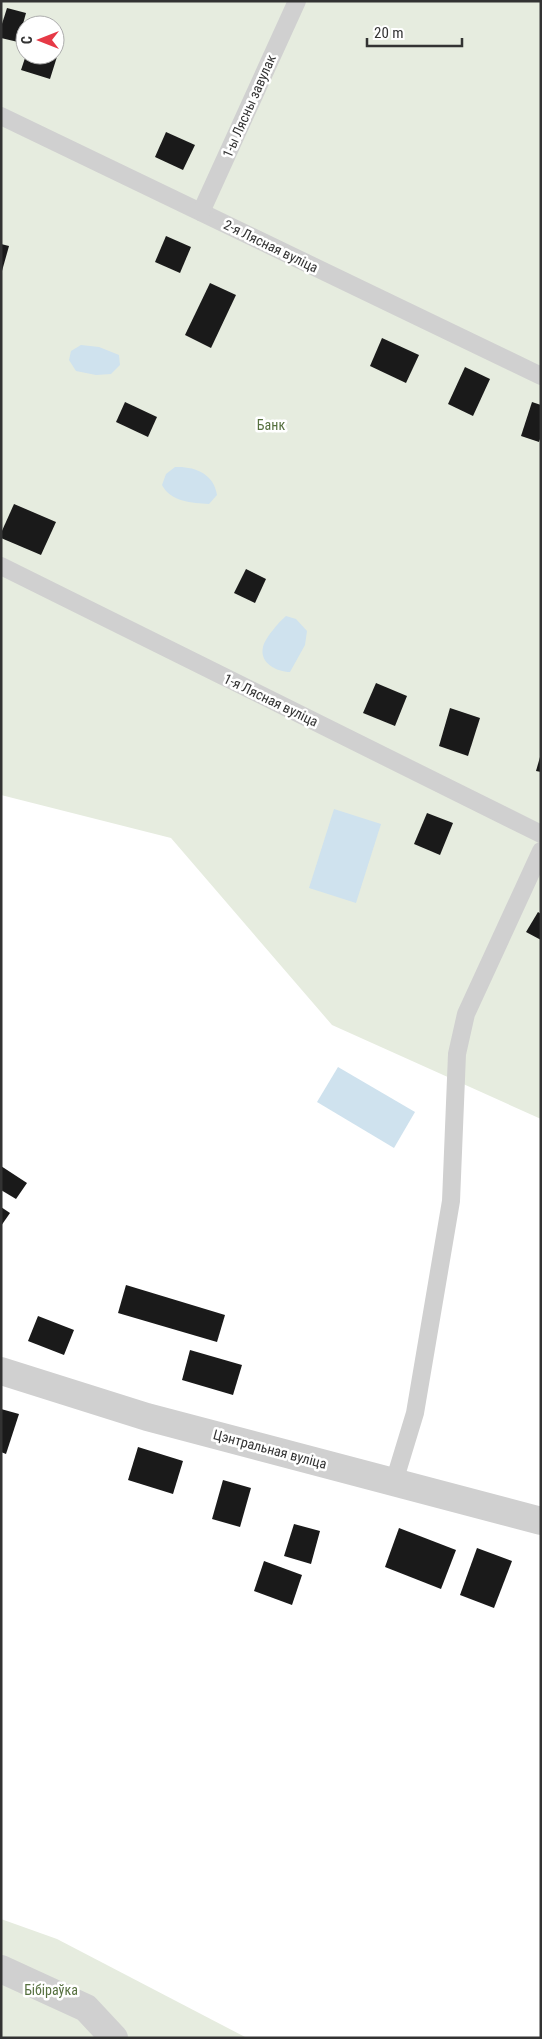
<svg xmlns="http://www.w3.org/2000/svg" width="542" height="2039" viewBox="0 0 542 2039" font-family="'Roboto Condensed',sans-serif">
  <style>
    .green { fill: #e6ecdf; fill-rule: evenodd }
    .water { fill: #cfe2ee }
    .building { fill: #1a1a1a }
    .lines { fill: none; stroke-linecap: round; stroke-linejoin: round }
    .service { stroke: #d0d0d0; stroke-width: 18 }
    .minor { stroke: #d0d0d0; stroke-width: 28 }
    .labels { text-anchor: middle; stroke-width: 5; stroke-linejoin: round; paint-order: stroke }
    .street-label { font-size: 14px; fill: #333; stroke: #fff }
    .park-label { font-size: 14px; fill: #56703f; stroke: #fff }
  </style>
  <rect width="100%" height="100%" fill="#fff"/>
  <g class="green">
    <path d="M1,1H541V1119L332,1025L171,838L1,795ZM25,25H55V55H25Z"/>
    <polygon points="1,1919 57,1939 247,2038 1,2038"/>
  </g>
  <g class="water">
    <polygon points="81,345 99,347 119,355 120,365 111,374 96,375 76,371 69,360 71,351"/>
    <path d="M175,467C195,466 214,474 217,495L209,504C192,503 171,502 162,485L166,474Z"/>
    <path d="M286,616L296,619L307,631L305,645L290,672C277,672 259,663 263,647C265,638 279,622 286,616Z"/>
    <polygon points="334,809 381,824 356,903 309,888"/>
    <polygon points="338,1067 415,1112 394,1148 317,1102"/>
  </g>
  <g class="building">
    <polygon points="7,8 26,13 18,42 1,38 1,27"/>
    <polygon points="55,42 61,44 50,79 21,70 26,55 55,55"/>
    <polygon points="166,132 195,145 183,170 155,157"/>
    <polygon points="166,236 191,247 180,273 155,262"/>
    <polygon points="1,244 9,246 2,271 1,271"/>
    <polygon points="210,283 236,295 211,348 185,335"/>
    <polygon points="382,338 419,355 406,383 370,366"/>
    <polygon points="465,367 490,379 473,416 448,404"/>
    <polygon points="125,402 157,417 148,437 116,422"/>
    <polygon points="532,402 541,405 541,436 539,442 521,436"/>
    <polygon points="14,504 56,522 41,555 1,538 1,533"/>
    <polygon points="246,569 266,579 255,603 234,593"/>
    <polygon points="376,683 407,696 395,726 363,713"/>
    <polygon points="450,708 480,718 468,756 439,746"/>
    <polygon points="540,757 541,757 541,772 536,771"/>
    <polygon points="427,813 453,823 440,855 414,844"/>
    <polygon points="538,912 541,914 541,940 526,932"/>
    <polygon points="1,1166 27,1183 16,1199 1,1190"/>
    <polygon points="1,1207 10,1213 1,1226"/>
    <polygon points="126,1285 225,1315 217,1342 118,1313"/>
    <polygon points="38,1316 74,1330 64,1355 28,1341"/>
    <polygon points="190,1350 242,1365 233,1395 182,1380"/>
    <polygon points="1,1409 19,1414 6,1454 1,1452"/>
    <polygon points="138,1447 183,1461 173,1494 128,1480"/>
    <polygon points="223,1480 251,1488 240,1527 212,1519"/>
    <polygon points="294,1524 320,1531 311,1564 284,1556"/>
    <polygon points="399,1528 456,1550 441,1589 385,1567"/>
    <polygon points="477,1548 512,1561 494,1608 460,1595"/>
    <polygon points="264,1561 302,1575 292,1605 254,1591"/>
  </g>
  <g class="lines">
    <g class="service">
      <polyline points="1,116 541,376"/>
      <polyline points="201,212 297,1"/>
      <polyline points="1,566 541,834"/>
      <polyline points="394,1482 415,1413 451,1201 457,1054 466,1014 541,851"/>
    </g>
    <g class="minor">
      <polyline points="1,1371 147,1417 541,1521"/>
      <polyline points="1,1969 86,2008 114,2038"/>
    </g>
  </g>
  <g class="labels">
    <g class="street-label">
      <text transform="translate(249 106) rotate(-66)" y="5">1-ы Лясны завулак</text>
      <text transform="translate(271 246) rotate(26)" y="5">2-я Лясная вуліца</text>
      <text transform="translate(271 700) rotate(26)" y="5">1-я Лясная вуліца</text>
      <text transform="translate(270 1449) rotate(15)" y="5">Цэнтральная вуліца</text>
    </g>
    <g class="park-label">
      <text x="271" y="430">Банк</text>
      <text x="51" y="1995">Бібіраўка</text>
    </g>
  </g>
  <rect width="542" height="2039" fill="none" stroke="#333333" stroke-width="5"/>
  <g transform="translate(40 40) rotate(270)"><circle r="24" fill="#ffffff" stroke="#adadad"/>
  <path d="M0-4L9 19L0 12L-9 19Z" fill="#e63946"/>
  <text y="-8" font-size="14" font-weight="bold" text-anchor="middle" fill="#333333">С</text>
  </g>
  <path d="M367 38v8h95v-8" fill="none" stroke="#333333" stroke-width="2.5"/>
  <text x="374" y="38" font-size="15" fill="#333333" stroke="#ffffff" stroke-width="4" paint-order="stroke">20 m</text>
</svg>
